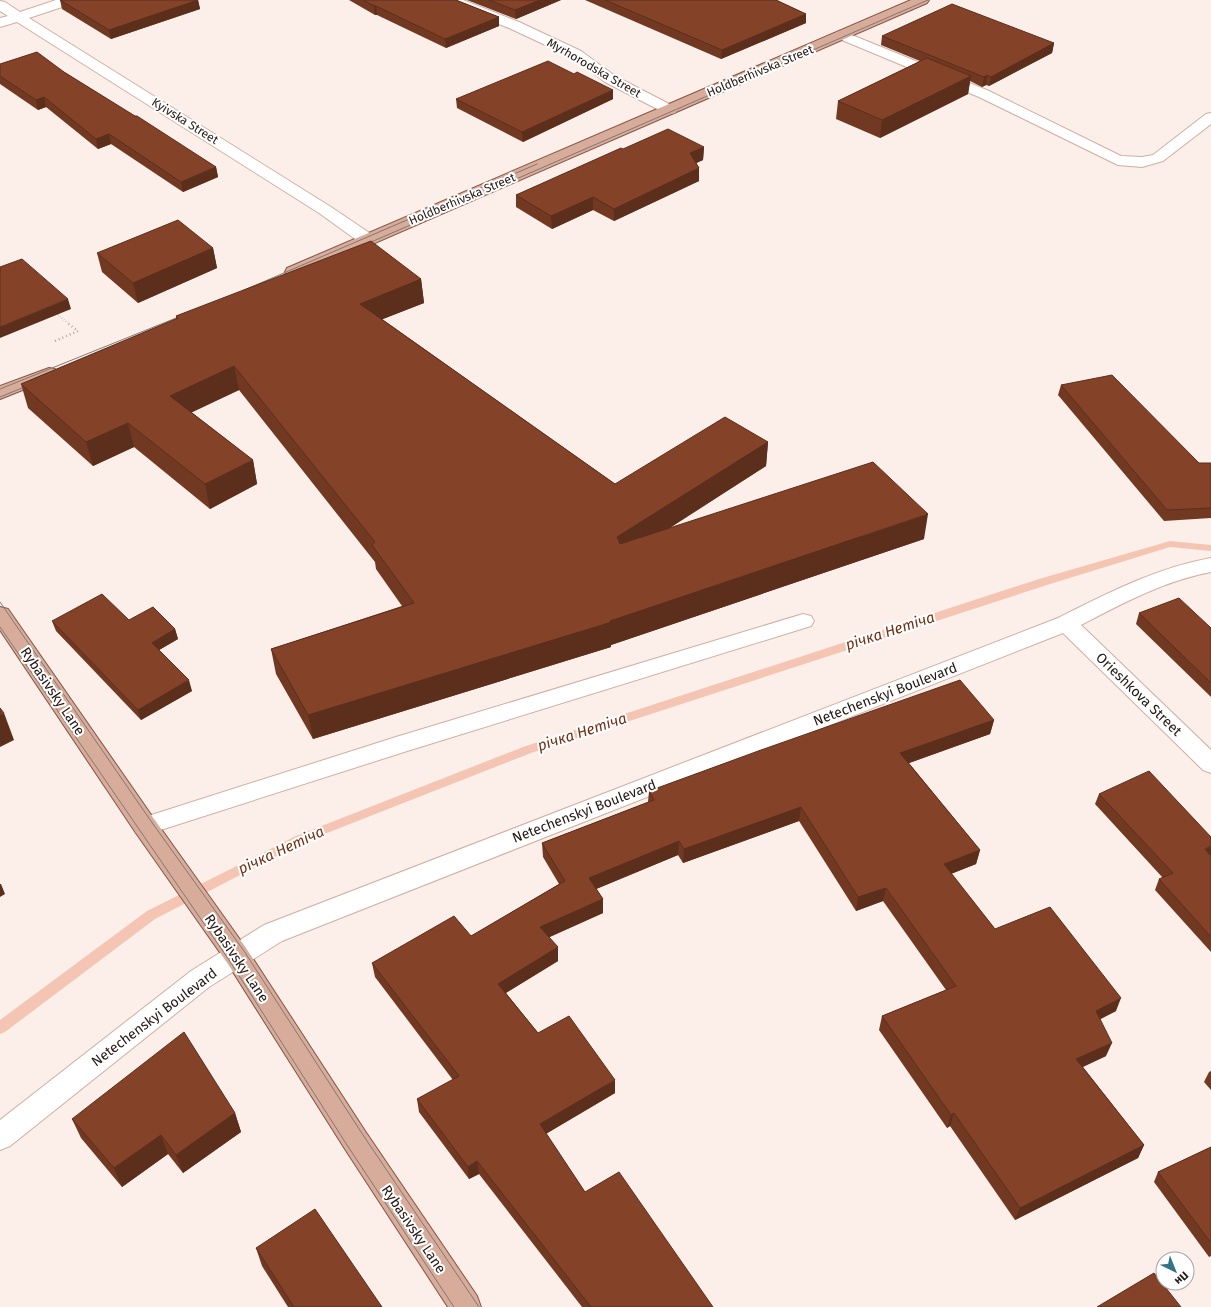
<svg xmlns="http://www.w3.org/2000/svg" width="1211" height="1307" viewBox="0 0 1211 1307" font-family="'Fira Sans',sans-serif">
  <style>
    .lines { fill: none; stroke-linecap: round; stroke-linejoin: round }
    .stream { fill: #f5c5b4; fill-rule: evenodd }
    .minor-casing { stroke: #cfafa2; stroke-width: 2 }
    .major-casing { stroke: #875440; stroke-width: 2 }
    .path-far1 { stroke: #b5a7a3; stroke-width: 1.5; stroke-dasharray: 0.5 2; stroke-linecap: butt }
    .path { stroke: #b5a7a3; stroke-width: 2.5; stroke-dasharray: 1 3; stroke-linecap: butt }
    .minor { fill: #fff; fill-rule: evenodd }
    .major { fill: #d7ac9b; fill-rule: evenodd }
    .tram { stroke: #847773; stroke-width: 1 }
    .wall { fill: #723922 }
    .shaded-wall { fill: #5c2e1c }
    .building { fill: #844228; stroke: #5c2e1c }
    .labels { text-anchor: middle; stroke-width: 4; stroke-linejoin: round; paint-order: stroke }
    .far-street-label { font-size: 12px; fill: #231713; stroke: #fff }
    .street-label { font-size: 14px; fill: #231713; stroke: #fff }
    .water-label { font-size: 15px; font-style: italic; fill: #722f12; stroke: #fff }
  </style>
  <rect width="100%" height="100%" fill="#fceee9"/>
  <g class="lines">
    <polygon class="stream" points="1170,541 1211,545 1211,551 1170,547 1047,585 531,753 304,842 155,919 5,1032 0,1034 0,1020 147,911 296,836 523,747 1039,579"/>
    <g class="minor-casing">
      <g id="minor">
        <polygon points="56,0 76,0 74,3 29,18 331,207 374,236 376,240 374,244 368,245 362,244 319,213 17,22 0,27 0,18 8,16 0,11 0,1 5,2 20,12"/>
        <polygon points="444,0 463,0 519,22 581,51 615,76 675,107 677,110 675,113 670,114 665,113 605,82 571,57 509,28 446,3"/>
        <polygon points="842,31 989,91 1121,156 1142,157 1153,155 1206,114 1211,113 1211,124 1163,161 1142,167 1118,165 979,97 837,38 835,35 837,32"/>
        <path d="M1211,558V572C1164,581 1123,603 1081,625L1211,750V773L1203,770L1063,633L282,941L209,987L10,1146L0,1150V1120L191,971L264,925L1058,618C1108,593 1156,568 1211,558Z"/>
        <polygon points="803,614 811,616 814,621 811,626 404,752 145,835 136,833 133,826 136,819 145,817 396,737"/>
      </g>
    </g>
    <g class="major-casing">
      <g id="major">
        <polygon points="911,0 929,0 927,3 299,276 293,277 287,276 285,272 287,268"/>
        <polygon points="49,368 55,369 58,373 55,377 0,399 0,386"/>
        <polygon points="0,607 8,609 154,819 246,948 365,1131 477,1296 481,1307 448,1307 345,1149 228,964 136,833 0,630"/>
      </g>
    </g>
    <polyline class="path-far1" points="58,315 68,323"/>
    <polyline class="path" points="55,341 78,331 66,322"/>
    <use href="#minor" class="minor"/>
    <use href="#major" class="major"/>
    <g class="tram">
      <polyline points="362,246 928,0"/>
      <polyline points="242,291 537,164"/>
      <polyline points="0,389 186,314"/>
      <polyline points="0,397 32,384"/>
      <polyline points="0,602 153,824 244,951 363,1135 479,1307"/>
      <polyline points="0,627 229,960 347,1145 454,1307"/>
    </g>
  </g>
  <g class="wall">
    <polygon points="60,0 198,0 200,9 111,39 62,9"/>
    <polygon points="349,0 456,0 499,17 499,26 446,48 377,15 375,15"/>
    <polygon points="467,0 561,0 516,19"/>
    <polygon points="585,0 776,0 806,14 806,23 721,59"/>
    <polygon points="882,36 1054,43 1052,53 989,86 986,85 982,87 970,81 968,94 880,138 836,119 838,101 920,61 881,45"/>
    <polygon points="0,64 64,72 216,167 218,177 183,192 111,144 98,149 46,107 38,110 0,84"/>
    <polygon points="613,90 613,99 523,142 457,108 456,99"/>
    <polygon points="704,147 703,160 696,163 699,168 699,181 614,221 593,210 552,229 516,207 516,195 623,149"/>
    <polygon points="213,248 217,268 138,303 102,272 97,253"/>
    <polygon points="421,279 424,303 382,319 615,484 768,442 766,466 669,528 924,539 611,645 611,647 313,739 276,674 271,649 402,606 376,569 375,562 239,390 191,412 253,460 257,484 210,509 134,447 93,466 28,408 21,384 176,319 176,316"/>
    <polygon points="1061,385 1199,463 1211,463 1211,518 1164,521 1058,395"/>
    <polygon points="1139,613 1211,628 1211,697 1136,624"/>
    <polygon points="129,620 175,629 178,639 159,650 192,691 141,720 56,631 52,621"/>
    <polygon points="994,720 990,734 909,763 980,850 976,864 951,874 995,929 1116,1011 1100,1019 1106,1056 1083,1067 1144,1145 1138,1158 1015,1220 950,1126 947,1128 879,1030 882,1016 946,990 883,901 856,911 799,821 683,863 678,855 596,889 603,899 603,913 549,937 558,961 506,993 538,1033 615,1093 546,1134 585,1192 713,1307 582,1307 479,1174 469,1179 419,1112 417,1099 453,1080 375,977 372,963 471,936 559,884 543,857 542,843 648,802 649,791"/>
    <polygon points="1099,794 1211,856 1211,952 1155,890 1159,879 1163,878 1095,804"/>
    <polygon points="1211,1071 1211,1090 1204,1082 1209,1072"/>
    <polygon points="235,1113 241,1132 183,1173 168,1154 122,1187 81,1138 72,1119"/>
    <polygon points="1211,1147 1211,1256 1209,1257 1154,1182 1158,1172"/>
    <polygon points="256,1248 382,1307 288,1307 262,1266"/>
  </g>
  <g class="shaded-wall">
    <polygon points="198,0 200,9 111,39 109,30"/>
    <polygon points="540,0 561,0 516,19 515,10"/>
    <polygon points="374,6 376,6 377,15 375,15"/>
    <polygon points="806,14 806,23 721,59 722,50"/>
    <polygon points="499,17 499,26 446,48 445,39"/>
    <polygon points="1054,43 1052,53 989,86 991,77"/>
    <polygon points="987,75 986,85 982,87 984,77"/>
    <polygon points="971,76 968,94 880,138 882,120"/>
    <polygon points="613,90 613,99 523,142 522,132"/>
    <polygon points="44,97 46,107 38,110 36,100"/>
    <polygon points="109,134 111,144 98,149 96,139"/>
    <polygon points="704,147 703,160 690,166 690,153"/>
    <polygon points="216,167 218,177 183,192 181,182"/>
    <polygon points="699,168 699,181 614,221 614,209"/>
    <polygon points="593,197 593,210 552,229 551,216"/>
    <polygon points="213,248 217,268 138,303 133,283"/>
    <polygon points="421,279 424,303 363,327 360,304"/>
    <polygon points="68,299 71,309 0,338 0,327"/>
    <polygon points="234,366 239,390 176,420 170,396"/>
    <polygon points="128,423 134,447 93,466 86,442"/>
    <polygon points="768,442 766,466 617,562 617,537"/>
    <polygon points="253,460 257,484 210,509 205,484"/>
    <polygon points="928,514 924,539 611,645 611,647 313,739 308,715 610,621"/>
    <polygon points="175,629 178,639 154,653 152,643"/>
    <polygon points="189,680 192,691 141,720 138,710"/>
    <polygon points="4,713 14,740 0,747 0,715"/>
    <polygon points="994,720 990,734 898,767 900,753"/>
    <polygon points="801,807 799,821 683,863 684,849"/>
    <polygon points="679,841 678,855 589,892 589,878"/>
    <polygon points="1211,846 1211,855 1201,860 1205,849"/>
    <polygon points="980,850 976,864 940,878 944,864"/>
    <polygon points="0,884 1,884 5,894 0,897"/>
    <polygon points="886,888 883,901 856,911 858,897"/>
    <polygon points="603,899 603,913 541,941 540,927"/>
    <polygon points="558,947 558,961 499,997 498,984"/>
    <polygon points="1121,998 1116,1011 1091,1024 1096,1011"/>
    <polygon points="1112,1043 1106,1056 1071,1072 1076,1059"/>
    <polygon points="615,1080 615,1093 540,1137 540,1124"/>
    <polygon points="235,1113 241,1132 183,1173 176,1155"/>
    <polygon points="954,1113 950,1126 947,1128 951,1115"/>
    <polygon points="161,1135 168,1154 122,1187 114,1168"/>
    <polygon points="1144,1145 1138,1158 1015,1220 1020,1208"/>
    <polygon points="477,1161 479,1174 469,1179 468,1167"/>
  </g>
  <g class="building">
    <polygon points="60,0 198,0 109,30"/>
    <polygon points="363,0 456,0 499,17 445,39 376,6 374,6"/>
    <polygon points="489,0 540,0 515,10"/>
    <polygon points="605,0 776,0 806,14 722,50"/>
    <polygon points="952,4 1054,43 991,77 987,75 984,77 882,36"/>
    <polygon points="37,52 64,72 135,116 137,116 216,167 181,182 109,134 96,139 44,97 36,100 0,76 0,64"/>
    <polygon points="927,58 971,76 882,120 838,101"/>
    <polygon points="548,61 574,74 577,72 613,90 522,132 456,99"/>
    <polygon points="668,129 704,147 690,153 699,168 614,209 593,197 551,216 516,195 621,148 623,149"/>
    <polygon points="178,220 213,248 133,283 97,253"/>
    <polygon points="371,241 421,279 360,304 615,484 725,417 768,442 617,537 620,544 873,462 928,514 610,621 612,622 308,715 271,649 414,603 372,545 375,542 234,366 170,396 253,460 205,484 128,423 86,442 21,384 178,318 176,316"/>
    <polygon points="22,259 68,299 0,327 0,267"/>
    <polygon points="1112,375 1199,463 1211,463 1211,508 1167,510 1061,385"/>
    <polygon points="102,594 129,620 153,607 175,629 152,643 189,680 138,710 52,621"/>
    <polygon points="1179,598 1211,628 1211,683 1139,613"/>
    <polygon points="960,680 994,720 900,753 980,850 944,864 995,929 1050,907 1121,998 1096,1011 1112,1043 1076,1059 1144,1145 1020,1208 954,1113 951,1115 882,1016 956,986 886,888 858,897 801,807 684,849 679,841 589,878 603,899 540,927 558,947 498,984 538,1033 569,1016 615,1080 540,1124 585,1192 619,1172 713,1307 591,1307 477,1161 468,1167 417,1099 459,1076 372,963 454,916 471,936 565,881 542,843 654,800 649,791 761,750"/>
    <polygon points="0,708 4,713 0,715"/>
    <polygon points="1149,771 1211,837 1211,846 1205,849 1211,856 1211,937 1159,879 1173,873 1099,794"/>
    <polygon points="184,1032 235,1113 176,1155 161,1135 114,1168 72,1119"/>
    <polygon points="1211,1147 1211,1243 1158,1172"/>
    <polygon points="315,1209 382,1307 294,1307 256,1248"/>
    <polygon points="1154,1273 1181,1307 1097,1307"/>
  </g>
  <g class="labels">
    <g class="far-street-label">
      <text transform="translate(594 68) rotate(30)" y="4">Myrhorodska Street</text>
      <text transform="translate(760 71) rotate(-23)" y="4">Holdberhivska Street</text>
      <text transform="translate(185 121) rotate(32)" y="4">Kyivska Street</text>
      <text transform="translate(462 199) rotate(-23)" y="4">Holdberhivska Street</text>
    </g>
    <g class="street-label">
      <text transform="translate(53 691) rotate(56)" y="5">Rybasivsky Lane</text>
      <text transform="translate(885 694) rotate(-21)" y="5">Netechenskyi Boulevard</text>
      <text transform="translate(1139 694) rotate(44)" y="5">Orieshkova Street</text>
      <text transform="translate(584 811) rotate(-21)" y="5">Netechenskyi Boulevard</text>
      <text transform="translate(237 958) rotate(56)" y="5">Rybasivsky Lane</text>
      <text transform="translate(154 1017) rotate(-37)" y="5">Netechenskyi Boulevard</text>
      <text transform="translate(414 1229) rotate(56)" y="5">Rybasivsky Lane</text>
    </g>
    <g class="water-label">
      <text transform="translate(890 631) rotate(-18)" y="5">річка Нетіча</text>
      <text transform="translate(582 732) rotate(-18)" y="5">річка Нетіча</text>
      <text transform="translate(281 850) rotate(-25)" y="5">річка Нетіча</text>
    </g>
  </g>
  <g transform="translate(1175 1271) rotate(137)"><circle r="19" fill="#ffffff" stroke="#a7a2a1"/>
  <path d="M0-3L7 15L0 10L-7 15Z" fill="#357488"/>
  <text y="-6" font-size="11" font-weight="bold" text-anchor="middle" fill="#231713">Пн</text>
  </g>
</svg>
